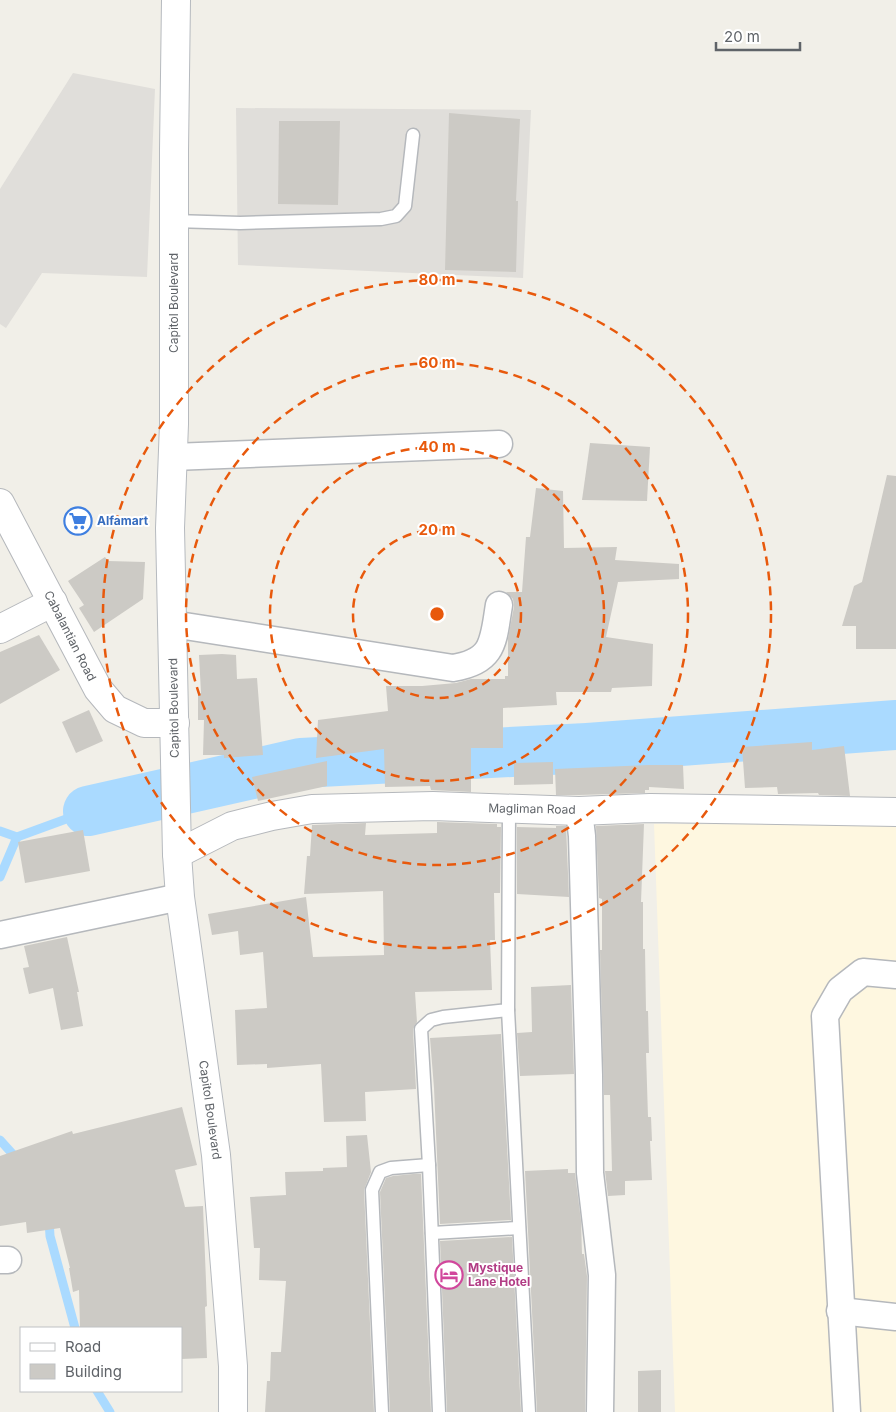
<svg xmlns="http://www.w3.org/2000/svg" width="896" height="1412" viewBox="0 0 896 1412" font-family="Inter,sans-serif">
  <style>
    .commercial { fill: #fef7e0 }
    .industrial { fill: #e0deda }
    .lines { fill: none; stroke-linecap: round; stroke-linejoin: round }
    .stream { stroke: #aadaff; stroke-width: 9 }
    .river { stroke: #aadaff; stroke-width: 50 }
    .building { fill: #cccac5 }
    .service-casing { stroke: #b5b8bc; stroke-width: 15 }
    .minor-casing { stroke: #b5b8bc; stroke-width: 29 }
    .tertiary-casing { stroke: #b5b8bc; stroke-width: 30 }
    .secondary-casing { stroke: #b6babf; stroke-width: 30 }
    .service { stroke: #fff; stroke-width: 12 }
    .minor { stroke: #fff; stroke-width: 26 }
    .tertiary { stroke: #fff; stroke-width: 28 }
    .secondary { stroke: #fff; stroke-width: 28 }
    .ring { fill: none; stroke: #e8590c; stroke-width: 2.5; stroke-dasharray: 9 6 }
    .labels { text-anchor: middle; stroke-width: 4; stroke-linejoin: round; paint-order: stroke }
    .street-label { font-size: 12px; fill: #5f6368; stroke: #fff }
    .shop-label { font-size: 12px; font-weight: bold; fill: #366cbe; stroke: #fff; text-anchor: start }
    .hotel-label { font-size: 12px; font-weight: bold; fill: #b23c85; stroke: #fff; text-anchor: start }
    .centre { fill: #e8590c; stroke: #fff; stroke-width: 2.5 }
    .ring-label { font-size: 15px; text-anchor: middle; font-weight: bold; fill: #e8590c; stroke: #fff; stroke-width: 4; stroke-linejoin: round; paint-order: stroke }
  </style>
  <rect width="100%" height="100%" fill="#f1efe8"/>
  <polygon class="commercial" points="654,824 896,825 896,1412 675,1412"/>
  <g class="industrial">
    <polygon points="73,73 155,89 147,277 42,273 6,328 0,324 0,189"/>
    <polygon points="236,108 531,110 523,278 238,265"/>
  </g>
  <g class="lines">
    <g class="stream">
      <polyline points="0,831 17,837 88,811"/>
      <polyline points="0,877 17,837"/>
      <polyline points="0,1140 18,1160"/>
      <polyline points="49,1220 50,1236 75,1328"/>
      <polyline points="97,1391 110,1412"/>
    </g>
    <polyline class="river" points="88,811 301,763 587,748 896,725"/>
  </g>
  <g class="building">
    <polygon points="449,113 520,119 516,201 518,201 516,272 445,270"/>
    <polygon points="279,121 340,121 338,205 278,204"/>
    <polygon points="590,443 650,447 647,501 582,500"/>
    <polygon points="887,475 896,476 896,649 856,649 856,626 842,626 854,586 862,582"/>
    <polygon points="536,488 563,491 564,548 617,547 615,560 679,564 679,579 618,582 606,637 653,644 652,686 612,688 611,692 556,692 557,705 503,708 503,748 471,748 471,792 431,790 430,786 385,787 384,749 316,758 318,720 388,711 386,686 422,686 456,683 471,679 505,679 505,676 508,676 508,638 514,607 513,599 506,592 522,592 526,537 530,537"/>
    <polygon points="105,557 108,561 145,562 143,599 94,632 79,608 84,605 68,581"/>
    <polygon points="39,635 60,670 0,704 0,652"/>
    <polygon points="222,654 236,655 237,679 257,678 263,755 224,758 224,755 203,755 204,720 198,720 198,693 201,693 199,655"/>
    <polygon points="89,710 103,741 76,753 62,722"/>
    <polygon points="812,742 812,750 844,746 850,796 819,795 818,793 778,794 777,787 745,788 742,747"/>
    <polygon points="327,761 327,786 258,801 252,777"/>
    <polygon points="553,762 553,784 514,785 514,763"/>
    <polygon points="649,765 683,765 684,789 649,787 649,790 645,790 645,793 579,795 556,795 555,769"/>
    <polygon points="437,822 497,824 497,827 501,827 500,893 494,893 495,940 490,940 492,990 415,992 417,1022 413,1029 416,1089 365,1092 366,1121 324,1122 321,1064 267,1068 267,1064 237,1065 235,1010 267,1008 263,952 240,955 238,931 212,935 208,914 306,897 313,957 384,955 383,891 304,894 307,856 310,856 312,825 366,823 365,835 437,833"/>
    <polygon points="644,824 641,902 643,902 643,949 645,949 646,1011 648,1011 649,1053 646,1053 648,1117 651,1117 652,1141 650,1141 652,1180 625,1181 625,1195 608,1196 605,1171 612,1171 610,1095 604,1095 600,950 602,950 602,899 599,898 596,826"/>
    <polygon points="556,826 566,826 569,897 517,894 517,827 556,828"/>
    <polygon points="83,830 90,871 25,883 18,842"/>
    <polygon points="67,937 79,992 77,992 83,1026 61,1030 53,988 29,994 23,968 29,967 24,946"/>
    <polygon points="571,985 574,1074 520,1076 517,1033 532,1032 531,987"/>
    <polygon points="501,1034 511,1220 440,1224 434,1088 430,1038"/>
    <polygon points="182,1107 197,1165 175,1170 185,1207 203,1206 207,1306 205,1307 207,1358 181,1359 181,1328 80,1328 79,1290 73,1292 69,1268 70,1268 60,1228 27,1233 26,1222 0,1226 0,1156 72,1131 73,1134"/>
    <polygon points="367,1135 371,1172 364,1190 374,1412 265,1412 267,1381 270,1381 271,1352 281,1352 286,1281 259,1280 260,1248 254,1248 250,1197 286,1195 285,1172 323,1171 323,1168 347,1167 346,1136"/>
    <polygon points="568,1169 568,1173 575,1173 581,1221 582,1254 584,1254 587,1276 585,1412 537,1412 525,1171"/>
    <polygon points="413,1174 421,1174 431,1412 390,1412 380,1192 386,1178 393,1176"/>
    <polygon points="512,1237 521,1412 447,1412 440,1241"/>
    <polygon points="661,1370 661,1412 638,1412 638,1371"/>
  </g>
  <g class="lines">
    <g class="service-casing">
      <g id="service">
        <polyline points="174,221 240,223 381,219 396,216 405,206 413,135"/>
        <polyline points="508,1010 529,1412"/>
        <polyline points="432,1233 519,1228"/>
        <polyline points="382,1412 372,1190 380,1172 391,1168 429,1165"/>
        <polyline points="439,1412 429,1165 421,1029 431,1020 443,1017 508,1010 509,809"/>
      </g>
    </g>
    <g class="minor-casing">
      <g id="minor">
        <polyline points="173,457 499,444"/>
        <path d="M172,624L453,668C495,661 493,641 499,605"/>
        <polyline points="579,811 582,836 589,1075 590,1173 602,1275 600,1412"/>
        <polyline points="0,935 180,897"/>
        <polyline points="0,1260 8,1260"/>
        <polyline points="840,1311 896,1317"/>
        <polyline points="847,1412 825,1016 840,990 863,972 896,975"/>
      </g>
    </g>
    <g class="tertiary-casing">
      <g id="tertiary">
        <polyline points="0,503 98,689 115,709 144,723 175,723"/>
        <polyline points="0,629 53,602"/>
        <polyline points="177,854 232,826 272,816 312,809 433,806 579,811 650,808 896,812"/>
      </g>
    </g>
    <g class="secondary-casing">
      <polyline id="secondary" points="176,0 174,150 174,424 170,528 177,854 180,897 216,1155 233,1366 233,1412"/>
    </g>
    <use href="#service" class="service"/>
    <use href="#minor" class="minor"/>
    <use href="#tertiary" class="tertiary"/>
    <use href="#secondary" class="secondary"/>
  </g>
  <g class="ring">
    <circle cx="437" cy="614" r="84"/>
    <circle cx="437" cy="614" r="167"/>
    <circle cx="437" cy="614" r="251"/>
    <circle cx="437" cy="614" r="334"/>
  </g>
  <defs>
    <g id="supermarket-ring" transform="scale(1.4375)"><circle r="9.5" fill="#fff" stroke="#3f7fe0" stroke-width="1.5"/><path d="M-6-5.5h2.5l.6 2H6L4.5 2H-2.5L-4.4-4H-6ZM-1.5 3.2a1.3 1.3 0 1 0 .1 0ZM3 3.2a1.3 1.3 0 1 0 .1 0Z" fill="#3f7fe0"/></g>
    <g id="hotel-ring" transform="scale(1.4375)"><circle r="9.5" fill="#fff" stroke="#d1479c" stroke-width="1.5"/><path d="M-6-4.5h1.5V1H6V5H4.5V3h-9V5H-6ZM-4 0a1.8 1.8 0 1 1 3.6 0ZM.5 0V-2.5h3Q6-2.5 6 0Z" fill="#d1479c"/></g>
  </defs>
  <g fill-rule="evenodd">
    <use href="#supermarket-ring" x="78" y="521"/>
    <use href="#hotel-ring" x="449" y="1275"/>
  </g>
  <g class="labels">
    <g class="street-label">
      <text transform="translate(174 303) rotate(-90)" y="4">Capitol Boulevard</text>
      <text transform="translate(70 636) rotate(63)" y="4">Cabalantian Road</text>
      <text transform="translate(174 708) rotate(-91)" y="4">Capitol Boulevard</text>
      <text transform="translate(532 809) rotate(1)" y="4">Magliman Road</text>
      <text transform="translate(210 1110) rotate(82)" y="4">Capitol Boulevard</text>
    </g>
    <g class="shop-label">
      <text x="97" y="525">Alfamart</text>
    </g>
    <g class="hotel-label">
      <text x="468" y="1272">Mystique<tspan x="468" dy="14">Lane Hotel</tspan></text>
    </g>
  </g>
  <circle cx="437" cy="614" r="8" class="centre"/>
  <g class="ring-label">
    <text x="437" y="285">80 m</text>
    <text x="437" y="368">60 m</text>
    <text x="437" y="452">40 m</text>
    <text x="437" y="535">20 m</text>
  </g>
  <rect x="20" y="1327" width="162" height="65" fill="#ffffff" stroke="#bfc1c3"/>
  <rect x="30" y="1343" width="25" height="8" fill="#ffffff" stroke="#bfc1c3"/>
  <text x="65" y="1352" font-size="15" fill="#5f6368">Road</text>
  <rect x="30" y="1364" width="25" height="15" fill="#cccac5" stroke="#bfc1c3"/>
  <text x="65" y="1377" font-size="15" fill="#5f6368">Building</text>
  <path d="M716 42v8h84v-8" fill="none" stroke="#5f6368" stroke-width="2.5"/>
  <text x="724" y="42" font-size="15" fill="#5f6368" stroke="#ffffff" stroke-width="4" paint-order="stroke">20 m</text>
</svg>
